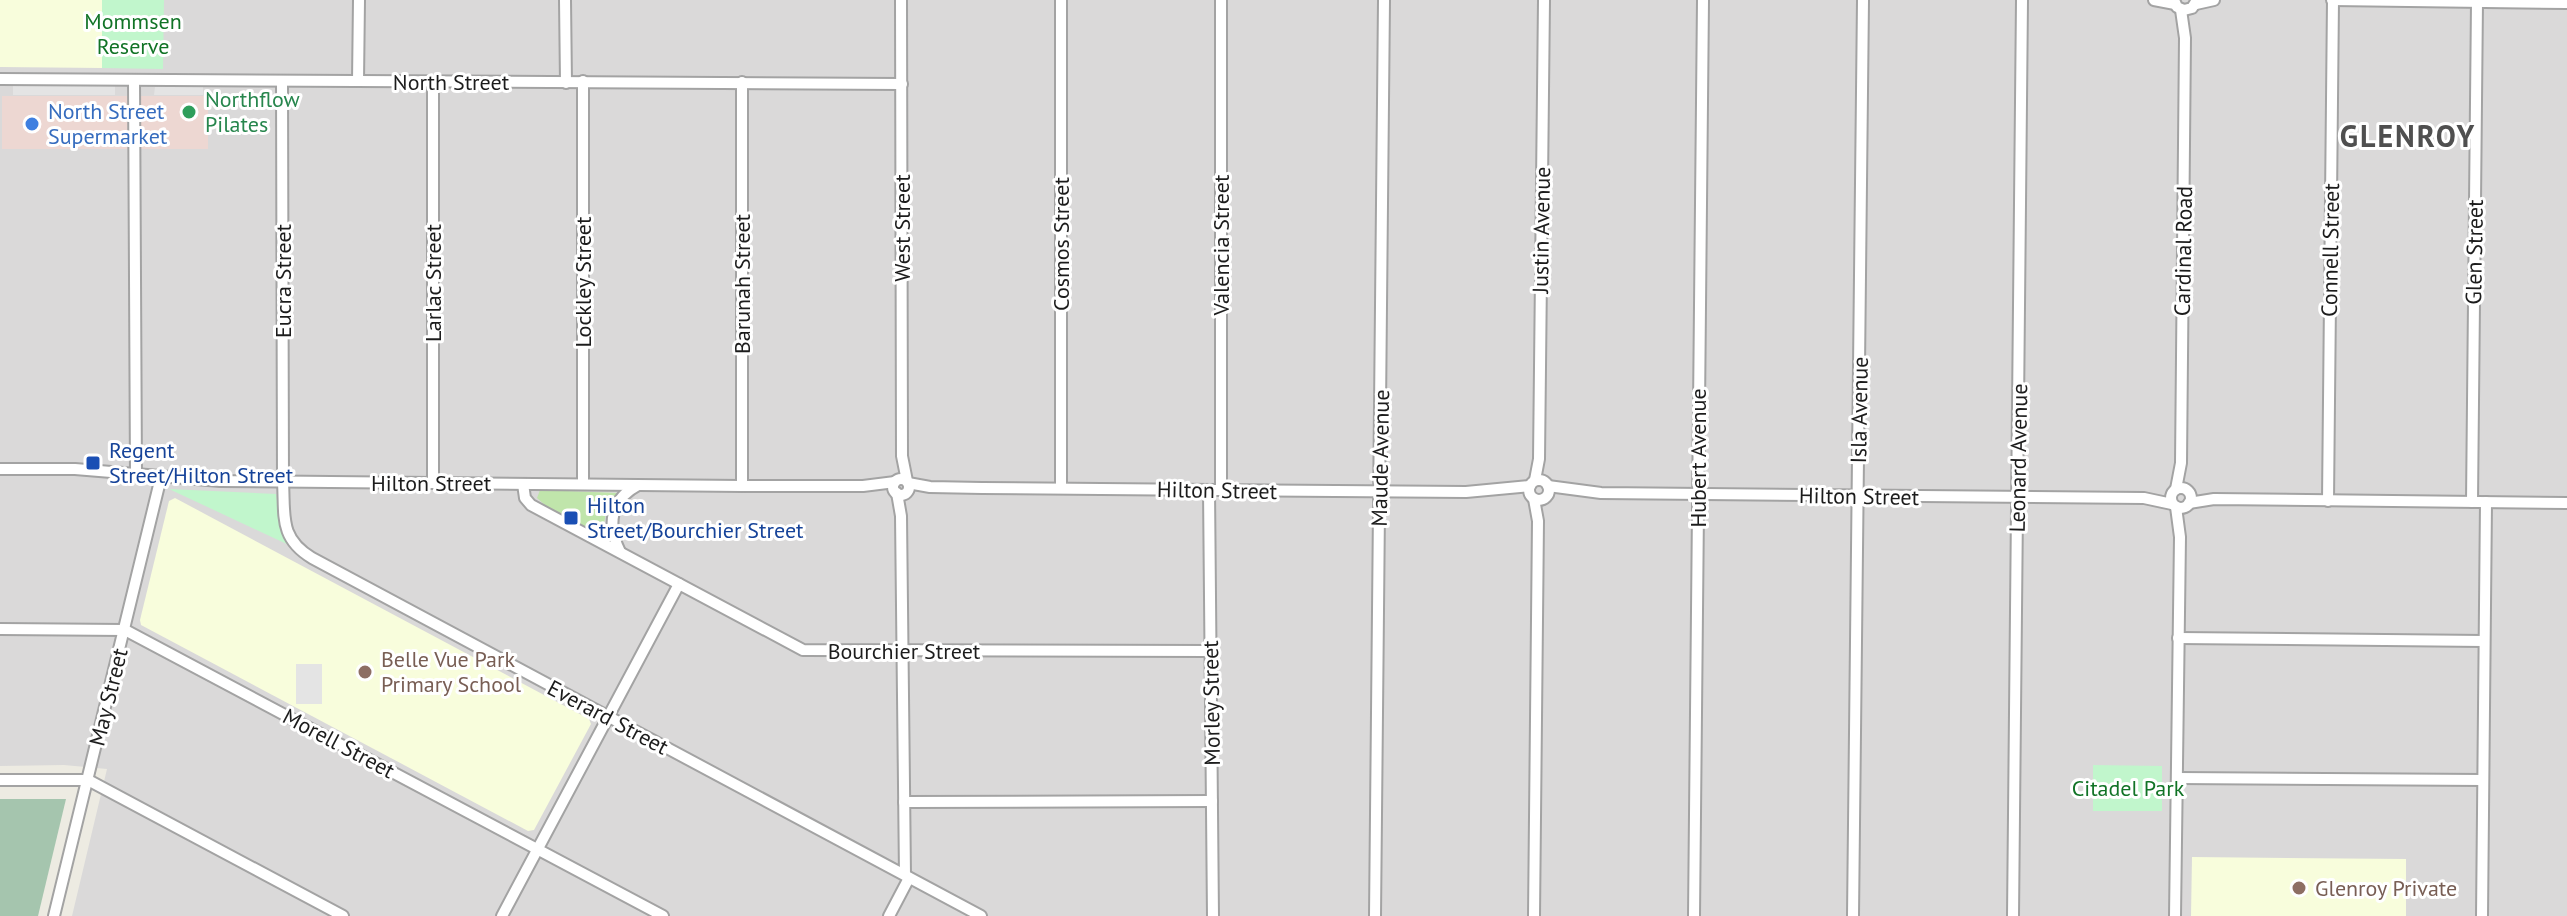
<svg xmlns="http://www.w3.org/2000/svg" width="2567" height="916" viewBox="0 0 2567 916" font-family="'PT Sans',sans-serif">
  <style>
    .residential { fill: #dad9d9 }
    .commercial { fill: #edd7d2 }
    .education { fill: #f8fddc }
    .grass { fill: #c0e5ab }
    .cemetery { fill: #a5c5ae }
    .park { fill: #c1f6cc }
    .parking { fill: #e4e4e4 }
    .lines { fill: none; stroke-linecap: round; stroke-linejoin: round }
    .minor-casing { stroke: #a3a3a3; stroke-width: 14 }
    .minor { stroke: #fff; stroke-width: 10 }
    .leisure-dot { fill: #2e9e5b; stroke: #fff; stroke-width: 3 }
    .shop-dot { fill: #3f7fe0; stroke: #fff; stroke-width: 3 }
    .transit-dot { fill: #1a4fb4; stroke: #fff; stroke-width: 3 }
    .education-dot { fill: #8d6e63; stroke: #fff; stroke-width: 3 }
    .labels { text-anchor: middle; stroke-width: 6; stroke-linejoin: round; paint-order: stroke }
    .park-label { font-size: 22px; fill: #117326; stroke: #fff }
    .street-label { font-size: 22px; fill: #1c1c1c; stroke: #fff }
    .leisure-label { font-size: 22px; fill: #27864d; stroke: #fff; text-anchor: start }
    .shop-label { font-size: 22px; fill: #366cbe; stroke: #fff; text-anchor: start }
    .transit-label { font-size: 22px; fill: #164399; stroke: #fff; text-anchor: start }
    .education-label { font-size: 22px; fill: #785e54; stroke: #fff; text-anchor: start }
    .district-label { font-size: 30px; font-weight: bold; letter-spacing: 2px; fill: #4f4f4f; stroke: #fff }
  </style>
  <rect width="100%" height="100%" fill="#edebe2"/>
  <polygon class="residential" points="0,0 2567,0 2567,916 72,916 107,769 64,765 0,766"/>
  <rect class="commercial" x="2" y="96" width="206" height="53"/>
  <g class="education">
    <polygon points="0,0 102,0 102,68 0,67"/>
    <polygon points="175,498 589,719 591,724 534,830 528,831 141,625 140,620 169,501"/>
    <polygon points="2192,857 2406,859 2406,916 2191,916"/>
  </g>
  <path class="grass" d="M540,490L619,493C607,508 602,517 605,537L546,506L537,498Z"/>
  <polygon class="cemetery" points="0,799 66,799 38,916 0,916"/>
  <g class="park">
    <polygon points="102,0 164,0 163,69 102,68"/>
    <polygon points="169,489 276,494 279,516 291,546"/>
    <polygon points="2093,765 2162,766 2162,811 2093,811"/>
  </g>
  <g class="parking">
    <rect x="13" y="86" width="102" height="9"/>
    <polygon points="155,87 203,87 203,95 154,95"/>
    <rect x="296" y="664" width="26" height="40"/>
  </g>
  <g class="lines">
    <g class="minor-casing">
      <g id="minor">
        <polyline points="565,0 566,83"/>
        <polyline points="901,0 902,456 907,481"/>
        <polyline points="1061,0 1061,488"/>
        <polyline points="1221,0 1221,490"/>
        <polyline points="2154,0 2175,4"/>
        <polyline points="2174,0 2177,7 2184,10 2192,8 2197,0"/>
        <polyline points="2332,0 2567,3"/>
        <polyline points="2196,4 2214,0"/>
        <polyline points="0,79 902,84"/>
        <polyline points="134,80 136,475"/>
        <path d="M282,81L283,482C285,516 279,538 312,558L981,916"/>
        <polyline points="358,81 359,0"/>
        <polyline points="583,81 583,484"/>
        <polyline points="0,469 75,469 220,481 742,486 863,486 895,482"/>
        <circle cx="901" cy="487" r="8"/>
        <circle cx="1539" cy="490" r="10"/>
        <polyline points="1535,480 1539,459 1544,0"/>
        <polyline points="433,483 433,82"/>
        <polyline points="908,483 930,487 982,488 1466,492 1530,486"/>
        <polyline points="523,484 525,498 531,505 803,650 1210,651"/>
        <polyline points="742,486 742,82"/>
        <polyline points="1548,486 1601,493 2144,498 2172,504"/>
        <circle cx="2181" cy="498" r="10"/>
        <polyline points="2176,489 2181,463 2185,38 2181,10"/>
        <polyline points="1209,490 1213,916"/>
        <polyline points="897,493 901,516 905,875"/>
        <polyline points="1534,499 1538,521 1534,916"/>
        <polyline points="2328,501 2333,0"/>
        <polyline points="2472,502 2477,2"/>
        <polyline points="2189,503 2214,499 2567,503"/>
        <path d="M620,552C607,525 610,500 638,485"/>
        <polyline points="0,629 125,630 663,916"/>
        <polyline points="2178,638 2484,641"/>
        <polyline points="2177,778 2483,780"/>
        <polyline points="0,780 88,780 343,916"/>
        <polyline points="904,802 1212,801"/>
        <polyline points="54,916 161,477"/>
        <polyline points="502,916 679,584"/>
        <polyline points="889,916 909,878"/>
        <polyline points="1375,916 1384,0"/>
        <polyline points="1694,916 1703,0"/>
        <polyline points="1853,916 1863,0"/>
        <polyline points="2013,916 2022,0"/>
        <polyline points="2175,916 2180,537 2176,507"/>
        <polyline points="2482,916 2486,502"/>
      </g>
    </g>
    <use href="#minor" class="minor"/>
  </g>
  <circle class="leisure-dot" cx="189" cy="112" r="8"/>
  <circle class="shop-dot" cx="32" cy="124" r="8"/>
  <g class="transit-dot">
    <rect x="85" y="455" width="16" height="16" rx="4"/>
    <rect x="563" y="510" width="16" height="16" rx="4"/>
  </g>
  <g class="education-dot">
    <circle cx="365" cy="672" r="8"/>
    <circle cx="2299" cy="888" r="8"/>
  </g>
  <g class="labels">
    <g class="park-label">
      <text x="133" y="29">Mommsen<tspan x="133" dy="25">Reserve</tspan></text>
      <text x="2128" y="796">Citadel Park</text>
    </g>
    <g class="street-label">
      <text x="451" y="90">North Street</text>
      <text transform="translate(902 228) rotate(-90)" y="8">West Street</text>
      <text transform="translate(1541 230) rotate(-89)" y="8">Justin Avenue</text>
      <text transform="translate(1061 244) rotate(-90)" y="8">Cosmos Street</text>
      <text transform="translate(1221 245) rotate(-90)" y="8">Valencia Street</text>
      <text transform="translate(2330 250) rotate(-89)" y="8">Connell Street</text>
      <text transform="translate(2183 251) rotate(-89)" y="8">Cardinal Road</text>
      <text transform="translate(2474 252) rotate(-89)" y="8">Glen Street</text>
      <text transform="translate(283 281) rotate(-90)" y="8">Eucra Street</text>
      <text transform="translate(583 282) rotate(-90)" y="8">Lockley Street</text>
      <text transform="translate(433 283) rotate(-90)" y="8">Larlac Street</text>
      <text transform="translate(742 284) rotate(-90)" y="8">Barunah Street</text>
      <text transform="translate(1859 410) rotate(-89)" y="8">Isla Avenue</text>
      <text transform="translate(1380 458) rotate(-89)" y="8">Maude Avenue</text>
      <text transform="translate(1698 458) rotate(-90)" y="8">Hubert Avenue</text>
      <text transform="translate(2018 458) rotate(-89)" y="8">Leonard Avenue</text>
      <text x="431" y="491">Hilton Street</text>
      <text transform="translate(1217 490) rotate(1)" y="8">Hilton Street</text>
      <text transform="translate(1859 496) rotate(1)" y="8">Hilton Street</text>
      <text x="904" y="659">Bourchier Street</text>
      <text transform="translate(108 697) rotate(-76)" y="8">May Street</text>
      <text transform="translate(1211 703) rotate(-91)" y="8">Morley Street</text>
      <text transform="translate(608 717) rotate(28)" y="8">Everard Street</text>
      <text transform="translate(339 743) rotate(28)" y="8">Morell Street</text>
    </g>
    <g class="leisure-label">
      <text x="205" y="107">Northflow<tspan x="205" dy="25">Pilates</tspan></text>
    </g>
    <g class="shop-label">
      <text x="48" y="119">North Street<tspan x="48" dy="25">Supermarket</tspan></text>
    </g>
    <g class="transit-label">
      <text x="109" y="458">Regent<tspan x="109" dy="25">Street/Hilton Street</tspan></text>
      <text x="587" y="513">Hilton<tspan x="587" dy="25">Street/Bourchier Street</tspan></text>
    </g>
    <g class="education-label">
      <text x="381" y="667">Belle Vue Park<tspan x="381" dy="25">Primary School</tspan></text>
      <text x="2315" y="896">Glenroy Private</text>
    </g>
    <g class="district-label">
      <text x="2408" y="147">GLENROY</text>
    </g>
  </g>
</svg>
